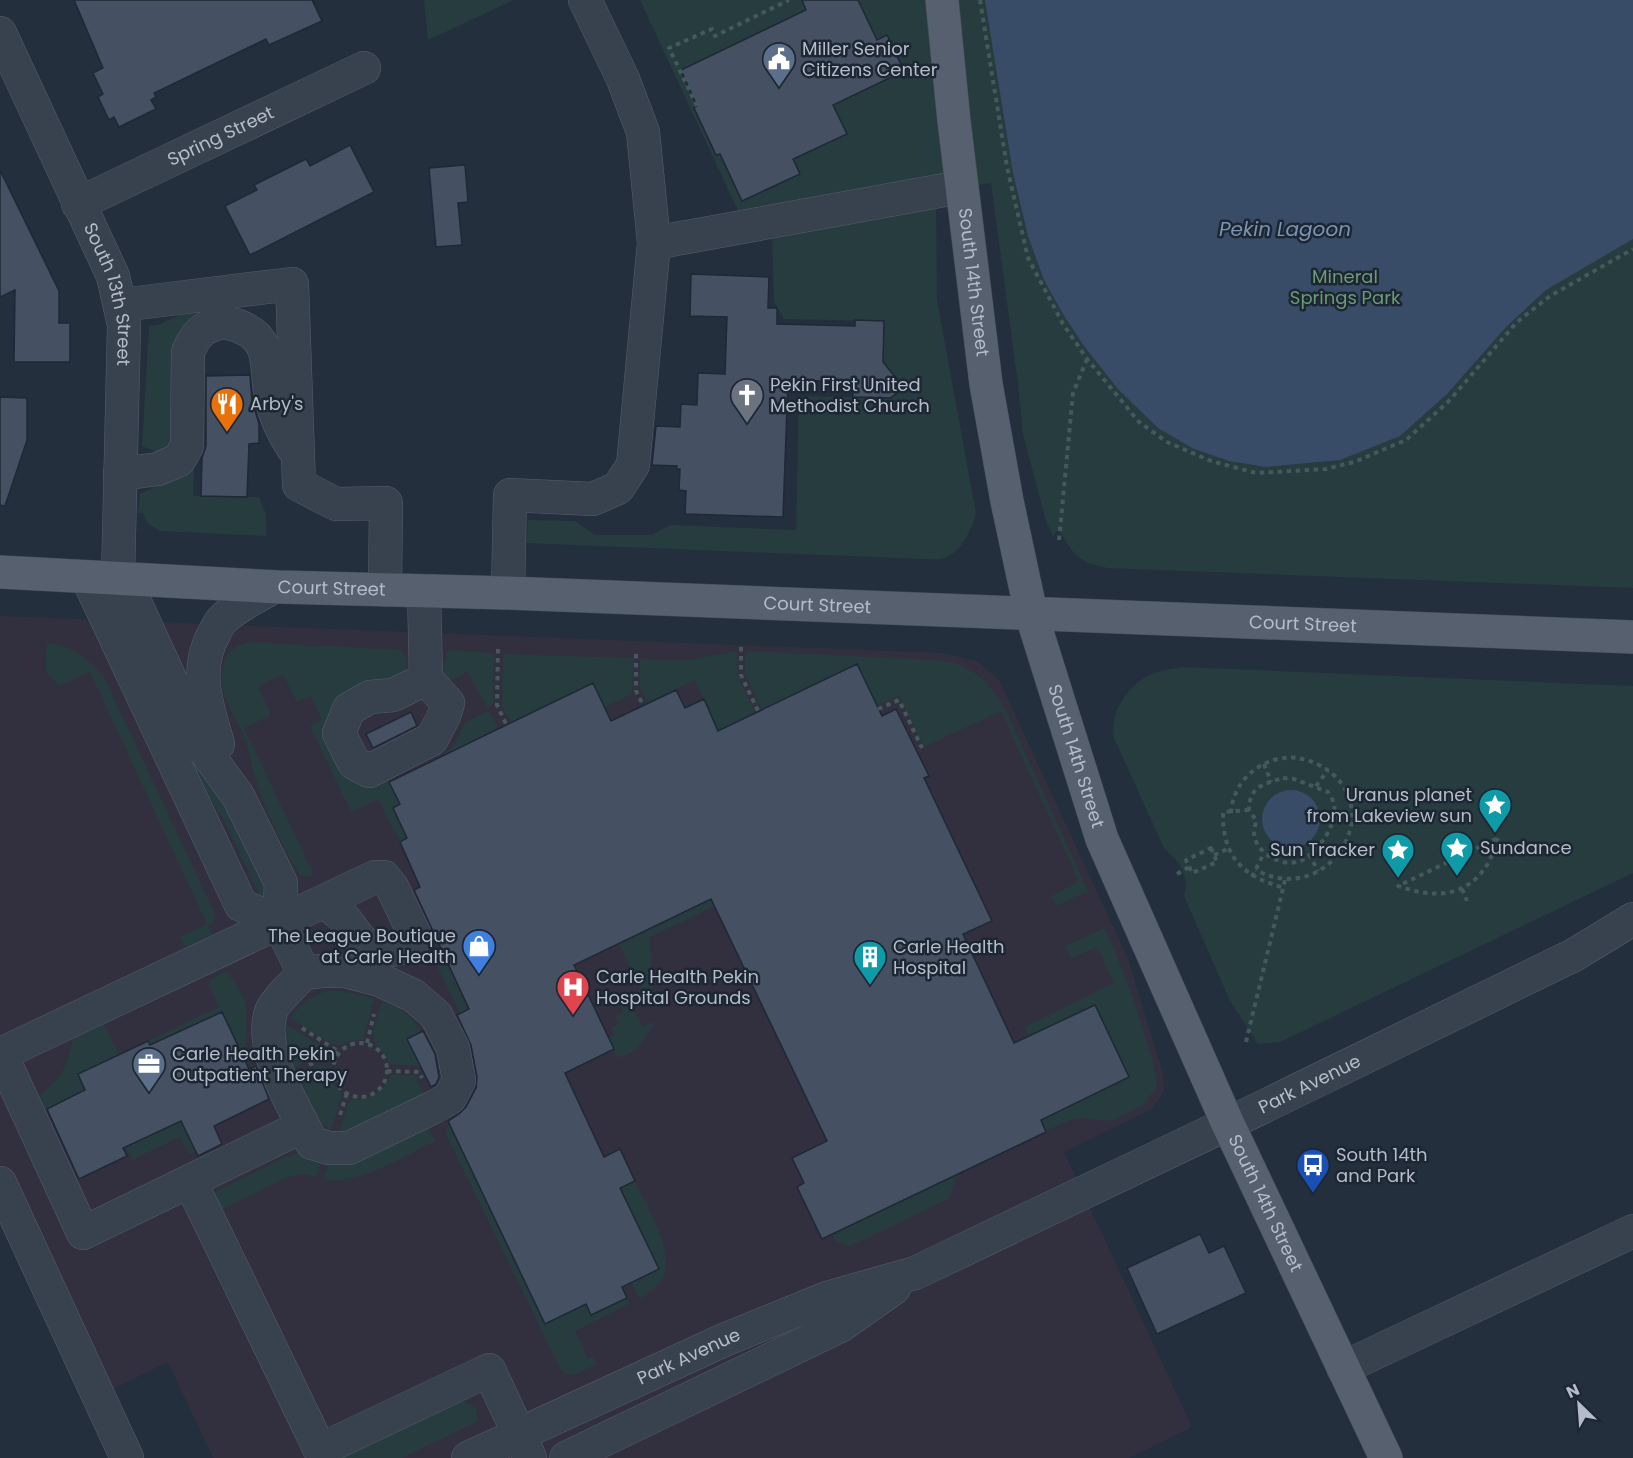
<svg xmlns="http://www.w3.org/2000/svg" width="1633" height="1458" viewBox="0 0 1633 1458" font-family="Poppins,sans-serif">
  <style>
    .medical { fill: #32303f }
    .green { fill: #263c3f }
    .water { fill: #394c67 }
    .building { fill: #455162; stroke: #1f2835; stroke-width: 1.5 }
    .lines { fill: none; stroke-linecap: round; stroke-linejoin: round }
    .minor-casing { stroke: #565f6c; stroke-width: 34 }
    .major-casing { stroke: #414a57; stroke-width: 34 }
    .path { stroke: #44595c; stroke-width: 4; stroke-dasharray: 4.5 4.5; stroke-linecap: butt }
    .minor { stroke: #38414e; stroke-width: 33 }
    .major { stroke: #56606e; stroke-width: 33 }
    .labels { text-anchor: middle; stroke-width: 5; stroke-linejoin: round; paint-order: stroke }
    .poi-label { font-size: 18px; fill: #b4bcc9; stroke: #1d2633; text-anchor: start }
    .street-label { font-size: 18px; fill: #b4bcc9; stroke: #1d2633 }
    .park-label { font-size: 18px; fill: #6b9a76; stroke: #1d2633 }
    .water-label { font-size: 20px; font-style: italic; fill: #7c92b1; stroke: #1d2633 }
  </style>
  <rect width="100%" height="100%" fill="#242f3e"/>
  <polygon class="medical" points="0,616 942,653 977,661 999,680 1128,959 1163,1074 1164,1090 1153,1108 1064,1152 1192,1427 1129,1458 213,1458 168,1362 103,1394 0,1169"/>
  <g class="green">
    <polygon points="424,0 514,0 428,40"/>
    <path d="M640,0H1633V588L1107,568C1092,565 1077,560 1069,546C1064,540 1064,535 1058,530L1053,536L1046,521L1023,434L1018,384L991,183L745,226Z"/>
    <path d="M936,204L937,300L976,514C970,532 961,554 941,559C935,560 927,559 921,559L526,543L528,520L575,521L595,535H651L670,525L796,530L799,396L890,398L899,391L900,382L893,375L883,374L884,321L784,319L774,302L772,236Z"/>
    <polygon points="215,305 173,445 159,453 142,446 149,326 158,325 186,312"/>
    <polygon points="194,468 193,496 259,497 266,514 266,536 161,531 148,524 143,513 138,513 140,494"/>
    <path d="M250,642L402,650C407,659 409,667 403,677L364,687L343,773C361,790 366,790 388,779L400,804L393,808L407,838L400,842L378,799L351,812L310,726L322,720L311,696L297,702L283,674L258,686L271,715L244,728L314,875L305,877L299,874C285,850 270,820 261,795C254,776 251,756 244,737C237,717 221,699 222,677C222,658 231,645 250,642Z"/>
    <path d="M47,643C71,644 88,659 104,677L214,912L213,923L208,926L212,935L185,947L180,937L207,924L90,672L59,686L45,670Z"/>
    <polygon points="447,650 494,653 493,704 487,707 468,672 446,682 443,677"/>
    <polygon points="737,651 738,676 755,713 718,731 695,680 648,703 639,685 640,659 689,660"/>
    <path d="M745,651L934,660C971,663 986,678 1005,709L1088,891L1056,906L1051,896L1079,882L1001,711L924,747L899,696L877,706L857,664L762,710L745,674Z"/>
    <polygon points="503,654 634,658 632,694 605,707 593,683 511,722 502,706"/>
    <path d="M1183,667L1633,686V873L1280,1042L1258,1044L1230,1001L1184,896C1190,876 1179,861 1164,848L1114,738C1109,713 1128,685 1150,675C1161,670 1171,669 1183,667Z"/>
    <polygon points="489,711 497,728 464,745 470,760 440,774 433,759 448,751 455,744 465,722"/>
    <polygon points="180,743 228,810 267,893 265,898 260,896 223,818 200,786"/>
    <polygon points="721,894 725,901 650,937 653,989 630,1001 642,1027 655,1021 655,1023 636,1050 618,1058 608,1038 615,1035 611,1027 619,1024 615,1017 623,1013 620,1006 628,1002 626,996 641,989 619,943"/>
    <path d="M1105,928C1122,966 1135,1003 1147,1042C1151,1057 1157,1072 1156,1088L1143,1105L1111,1121L1081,1118L1067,1121L1046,1131L1041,1120L1129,1077L1095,1005L1047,1028L1032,1044L1024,1027L1114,983L1097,947L1071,959L1065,946Z"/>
    <polygon points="478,953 449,967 469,1009 460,1013 437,966 455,957"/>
    <path d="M226,971C234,982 245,993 246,1008C248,1029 242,1048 250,1068L222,1012L150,1045L148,1041L219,1007L209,985L211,979Z"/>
    <path d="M335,990L374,998L363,1040C351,1038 343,1047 332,1044L290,1018C302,1001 314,993 335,990Z"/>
    <path d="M382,1002C400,1007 412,1015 421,1032L407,1039L420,1066L390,1064C386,1055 376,1045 374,1040C371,1033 379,1010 382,1002Z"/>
    <path d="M104,1025L119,1055L85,1090L44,1110L38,1097C60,1081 68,1066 73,1039Z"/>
    <path d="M285,1026L292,1028L323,1047L325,1049L324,1053L294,1067C288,1054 281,1040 285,1026Z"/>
    <path d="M321,1065L328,1066L331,1081L342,1094L331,1130C316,1124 305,1090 297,1075Z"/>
    <path d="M390,1075H415L425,1098L358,1131L339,1133L348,1103L353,1099C369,1103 386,1090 390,1075Z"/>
    <polygon points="511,1096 450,1126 545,1324 586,1304 592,1315 627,1298 629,1304 575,1331 588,1359 593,1356 597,1364 574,1375 562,1372 445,1132 450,1123"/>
    <polygon points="181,1121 196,1152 189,1155 180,1137 132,1160 126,1147"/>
    <path d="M428,1127L435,1141C406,1155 353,1188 323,1179L330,1159Z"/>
    <polygon points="300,1153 324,1157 316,1177 303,1174 288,1177 217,1212 209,1195 285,1157"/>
    <polygon points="956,1175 950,1198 848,1247 835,1240 832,1234"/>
    <path d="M635,1181C646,1203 678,1257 661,1281C656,1288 647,1294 640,1299L631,1282L659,1269L620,1188Z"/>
    <polygon points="462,1401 476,1408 478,1421 402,1458 333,1458"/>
  </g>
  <g class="water">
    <polygon points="985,0 1633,0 1633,239 1546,290 1506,327 1447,394 1400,436 1340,460 1266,467 1229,461 1194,449 1158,428 1118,389 1084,346 1063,314 1044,280 1028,236 1013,173"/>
    <circle cx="1291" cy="819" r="29"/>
  </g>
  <g class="building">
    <polygon points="74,0 312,0 322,21 269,45 266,39 154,93 156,97 151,100 156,109 119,127 114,117 109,120 98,97 103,94 93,73 103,68"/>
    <polygon points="802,0 858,0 877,40 887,35 904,71 833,105 847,134 793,159 800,174 742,201 720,154 716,155 694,108 697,106 681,70 806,10"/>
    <polygon points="350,145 374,192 250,255 225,206 257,190 254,185 306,159 310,166"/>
    <polygon points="465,165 468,202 458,203 462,245 436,247 429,168"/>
    <polygon points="0,170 59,291 59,323 70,323 70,362 14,362 15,290 0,297"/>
    <polygon points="691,274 769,277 768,308 777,308 777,324 855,326 855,320 884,321 883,362 904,388 890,398 853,397 853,382 788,380 783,517 685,514 686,491 679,490 680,469 676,469 677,466 652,465 656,426 680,427 681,404 697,405 698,373 725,374 727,317 690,316"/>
    <polygon points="250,375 252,400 259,424 259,443 249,444 247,497 201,496 202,458 206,446 206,376"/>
    <polygon points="0,397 27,398 27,440 5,506 0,505"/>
    <polygon points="857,664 882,716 896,709 929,776 924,778 992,921 963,934 1014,1043 1095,1005 1129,1077 1041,1120 1046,1132 822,1239 797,1187 804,1183 792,1158 827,1141 711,899 574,965 614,1049 565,1073 604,1157 620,1149 635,1181 620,1188 659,1269 622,1287 627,1298 591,1315 586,1304 545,1324 448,1121 459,1114 466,1107 476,1088 477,1077 471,1045 457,1015 469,1009 414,890 420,887 400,842 407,838 393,808 400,804 389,782 593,683 611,721 676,690 685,708 704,699 718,731"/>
    <polygon points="411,712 417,726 373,748 366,734"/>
    <polygon points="222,1012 249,1069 256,1066 269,1099 214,1126 222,1144 198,1156 181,1121 123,1148 127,1156 79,1179 47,1109 85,1090 78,1074 148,1041 150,1045"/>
    <polygon points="423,1031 435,1054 439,1077 436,1084 431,1087 407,1039"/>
    <polygon points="1200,1234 1209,1253 1224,1246 1246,1293 1157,1334 1127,1268"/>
  </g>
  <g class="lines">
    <g class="minor-casing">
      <g id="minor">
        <path id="s1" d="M0,33L113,276L124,325L118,578"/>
        <path id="s2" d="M78,204L364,68"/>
        <polyline points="654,243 961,187"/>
        <polyline points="121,305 292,284 299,485 336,504 386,503 385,590"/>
        <path d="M120,474L158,469L179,460L187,446L188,352C195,336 202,326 221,323C227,322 237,325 243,328C274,342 265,370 271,397C275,416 282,432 293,448"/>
        <polyline points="87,577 241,905 279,923 281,883 238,796 200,744 124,578"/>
        <polyline points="424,591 426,679 448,703 444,716 432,739 369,771 354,763 339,733 349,709 370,697 393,695 426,679"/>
        <polyline points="508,593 510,495 593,499 618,488 633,465 654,243 643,132 623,79 585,0"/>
        <path d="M218,744C207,706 193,669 215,632C217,628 219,623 222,620C236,606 257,597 273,587"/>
        <polyline points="279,923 304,973"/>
        <path d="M322,971H345L380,980L414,996L436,1015L453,1048L459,1080L450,1098L432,1108L349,1148H329L312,1143C295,1108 258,1051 271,1012C273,1004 296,981 304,973Z"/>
        <polyline points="303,1126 190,1181 320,1450 489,1370 530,1458"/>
        <path d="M190,1181L83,1233L1,1054L375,877H384L392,887L414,933L415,939C401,953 374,955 360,939C353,932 349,923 342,916C337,911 330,906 324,902"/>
        <polyline points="0,1183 127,1458"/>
        <polyline points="1343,1368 1633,1231"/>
        <path id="s3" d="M468,1458L724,1340L827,1298L915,1273L1269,1104L1574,955L1633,919"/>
        <polyline points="566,1458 840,1326 894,1288"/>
      </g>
    </g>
    <g class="major-casing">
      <g id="major">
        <path id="s4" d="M942,0L954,121L986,384L1007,501L1031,613L1102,839L1228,1124L1386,1458"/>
        <path id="s5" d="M0,572L279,587L508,593L1633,637"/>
      </g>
    </g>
    <g class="path">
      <polyline points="980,0 1007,167 1028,258 1063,324 1087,359 1139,422 1167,442 1211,461 1256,473 1326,469 1354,462 1406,440 1448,402 1517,322 1550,296 1633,249"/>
      <polyline points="697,106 669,48 712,29 715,36 789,0"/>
      <polyline points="1059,540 1073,393 1087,359"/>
      <polyline points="741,647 741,675 758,711"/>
      <polyline points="498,649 497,705 506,724"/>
      <polyline points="636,654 636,691 643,705"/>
      <polyline points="878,709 899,700 922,748"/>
      <polyline points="1264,764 1271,782"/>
      <path d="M1283,778L1294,779L1328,792C1330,795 1333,800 1334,804C1338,824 1318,853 1300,861C1282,868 1255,853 1254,833C1254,829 1256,824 1256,820L1249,810C1249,787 1263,784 1283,778Z"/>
      <polyline points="1316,786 1328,770"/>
      <path d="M1249,810L1223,812C1222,857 1243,877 1285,888"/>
      <path d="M1231,813C1232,791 1246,772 1266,763C1284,755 1301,756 1319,765C1392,803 1331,910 1256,870"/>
      <polyline points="1335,818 1352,820"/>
      <path d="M1498,838C1495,847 1492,857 1487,865C1465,899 1433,898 1398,886Z"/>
      <polygon points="1211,848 1217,862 1192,873 1186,860"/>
      <polyline points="1309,854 1318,871"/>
      <polyline points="1214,855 1228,849"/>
      <polyline points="1177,874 1189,867"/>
      <polyline points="1252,877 1264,853"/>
      <polyline points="1462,889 1467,901"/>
      <polyline points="302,1028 339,1052"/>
      <polyline points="1246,1042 1285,880"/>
      <polyline points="367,1043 374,1014"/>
      <circle cx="360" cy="1070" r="27"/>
      <polyline points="309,1065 338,1052"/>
      <polyline points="387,1071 419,1072 422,1078"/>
      <polyline points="340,1115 347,1093"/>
    </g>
    <use href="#minor" class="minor"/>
    <use href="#major" class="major"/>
  </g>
  <defs>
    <g id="civic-pin" transform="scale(1.725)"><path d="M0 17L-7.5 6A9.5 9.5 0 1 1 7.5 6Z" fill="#5c6f8a" stroke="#1d2633"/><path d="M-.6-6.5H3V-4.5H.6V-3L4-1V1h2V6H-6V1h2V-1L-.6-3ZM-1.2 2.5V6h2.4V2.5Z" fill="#fff"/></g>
    <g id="church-pin" transform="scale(1.725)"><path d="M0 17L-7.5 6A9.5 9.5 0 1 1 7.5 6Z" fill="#6b7280" stroke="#1d2633"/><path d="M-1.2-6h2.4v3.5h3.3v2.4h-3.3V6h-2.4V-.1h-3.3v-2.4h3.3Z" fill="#fff"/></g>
    <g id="restaurant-pin" transform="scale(1.725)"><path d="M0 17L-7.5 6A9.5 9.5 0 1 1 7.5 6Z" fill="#e8710a" stroke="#1d2633"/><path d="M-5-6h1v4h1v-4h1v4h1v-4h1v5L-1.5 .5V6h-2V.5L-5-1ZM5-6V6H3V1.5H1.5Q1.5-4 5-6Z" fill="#fff"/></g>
    <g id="sight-pin" transform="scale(1.725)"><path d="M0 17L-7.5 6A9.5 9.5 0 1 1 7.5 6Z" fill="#0f9aa8" stroke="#1d2633"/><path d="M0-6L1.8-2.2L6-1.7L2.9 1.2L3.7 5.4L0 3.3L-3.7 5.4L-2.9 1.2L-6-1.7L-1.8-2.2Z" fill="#fff"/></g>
    <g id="shop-pin" transform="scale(1.725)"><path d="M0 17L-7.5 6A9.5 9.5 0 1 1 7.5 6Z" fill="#3f7fe0" stroke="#1d2633"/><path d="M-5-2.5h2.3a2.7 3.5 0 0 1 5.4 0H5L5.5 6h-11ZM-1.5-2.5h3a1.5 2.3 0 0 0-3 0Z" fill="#fff"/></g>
    <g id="building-pin" transform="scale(1.725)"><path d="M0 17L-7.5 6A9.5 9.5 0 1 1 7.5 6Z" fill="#0f9aa8" stroke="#1d2633"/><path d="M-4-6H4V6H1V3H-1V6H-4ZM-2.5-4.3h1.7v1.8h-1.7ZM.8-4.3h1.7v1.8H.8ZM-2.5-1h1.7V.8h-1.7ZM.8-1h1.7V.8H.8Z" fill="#fff"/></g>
    <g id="hospital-pin" transform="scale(1.725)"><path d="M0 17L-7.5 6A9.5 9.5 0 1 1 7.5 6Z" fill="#e0444e" stroke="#1d2633"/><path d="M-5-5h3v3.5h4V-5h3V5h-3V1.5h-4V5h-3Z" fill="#fff"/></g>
    <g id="office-pin" transform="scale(1.725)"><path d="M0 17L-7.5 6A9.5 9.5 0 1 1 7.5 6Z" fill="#5c6f8a" stroke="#1d2633"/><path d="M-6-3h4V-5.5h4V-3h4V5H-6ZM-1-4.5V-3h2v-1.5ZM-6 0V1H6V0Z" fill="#fff"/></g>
    <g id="bus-pin" transform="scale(1.725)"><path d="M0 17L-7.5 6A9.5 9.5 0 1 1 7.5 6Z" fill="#1a4fb4" stroke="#1d2633"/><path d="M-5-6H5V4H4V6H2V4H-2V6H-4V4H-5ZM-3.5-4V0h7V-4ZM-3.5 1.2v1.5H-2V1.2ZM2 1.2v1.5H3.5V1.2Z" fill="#fff"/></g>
  </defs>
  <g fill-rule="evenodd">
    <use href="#civic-pin" x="779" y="59"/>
    <use href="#church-pin" x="747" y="395"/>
    <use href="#restaurant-pin" x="227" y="404"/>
    <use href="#sight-pin" x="1495" y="805"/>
    <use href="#sight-pin" x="1457" y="848"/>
    <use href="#sight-pin" x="1398" y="850"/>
    <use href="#shop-pin" x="479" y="946"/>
    <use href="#building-pin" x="870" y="957"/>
    <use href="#hospital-pin" x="573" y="987"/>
    <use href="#office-pin" x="149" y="1064"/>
    <use href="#bus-pin" x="1313" y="1165"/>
  </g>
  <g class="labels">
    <g class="poi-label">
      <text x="802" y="55">Miller Senior<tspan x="802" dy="21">Citizens Center</tspan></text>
      <text x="770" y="391">Pekin First United<tspan x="770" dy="21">Methodist Church</tspan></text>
      <text x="250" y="410">Arby's</text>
      <text x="1472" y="801" text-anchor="end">Uranus planet<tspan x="1472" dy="21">from Lakeview sun</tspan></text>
      <text x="1480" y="854">Sundance</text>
      <text x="1375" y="856" text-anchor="end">Sun Tracker</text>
      <text x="456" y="942" text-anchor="end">The League Boutique<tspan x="456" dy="21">at Carle Health</tspan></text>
      <text x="893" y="953">Carle Health<tspan x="893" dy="21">Hospital</tspan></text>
      <text x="596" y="983">Carle Health Pekin<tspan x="596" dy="21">Hospital Grounds</tspan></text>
      <text x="172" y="1060">Carle Health Pekin<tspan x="172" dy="21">Outpatient Therapy</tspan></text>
      <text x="1336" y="1161">South 14th<tspan x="1336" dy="21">and Park</tspan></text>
    </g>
    <g class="street-label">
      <text dy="6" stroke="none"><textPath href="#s2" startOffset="158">Spring Street</textPath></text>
      <text dy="6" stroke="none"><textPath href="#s4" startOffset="284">South 14th Street</textPath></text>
      <text dy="6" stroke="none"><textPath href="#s1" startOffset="285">South 13th Street</textPath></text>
      <text dy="6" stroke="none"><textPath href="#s5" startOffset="332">Court Street</textPath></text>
      <text dy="6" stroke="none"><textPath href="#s5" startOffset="818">Court Street</textPath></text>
      <text dy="6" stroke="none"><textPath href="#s5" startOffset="1304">Court Street</textPath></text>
      <text dy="6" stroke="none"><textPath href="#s4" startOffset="770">South 14th Street</textPath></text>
      <text dy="6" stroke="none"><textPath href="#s3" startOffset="922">Park Avenue</textPath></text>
      <text dy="6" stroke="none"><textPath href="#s4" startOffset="1256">South 14th Street</textPath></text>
      <text dy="6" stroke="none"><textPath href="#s3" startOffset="243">Park Avenue</textPath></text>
    </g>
    <g class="park-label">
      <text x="1345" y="283">Mineral<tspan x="1345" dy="21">Springs Park</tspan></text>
    </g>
    <g class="water-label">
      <text x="1285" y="236">Pekin Lagoon</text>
    </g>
  </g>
  <g transform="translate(1579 1404) rotate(335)" stroke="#1d2633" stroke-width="4.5" paint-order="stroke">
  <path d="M0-4.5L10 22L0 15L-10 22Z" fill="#b4bcc9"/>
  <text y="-9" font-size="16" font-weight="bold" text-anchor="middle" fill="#b4bcc9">N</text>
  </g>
</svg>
